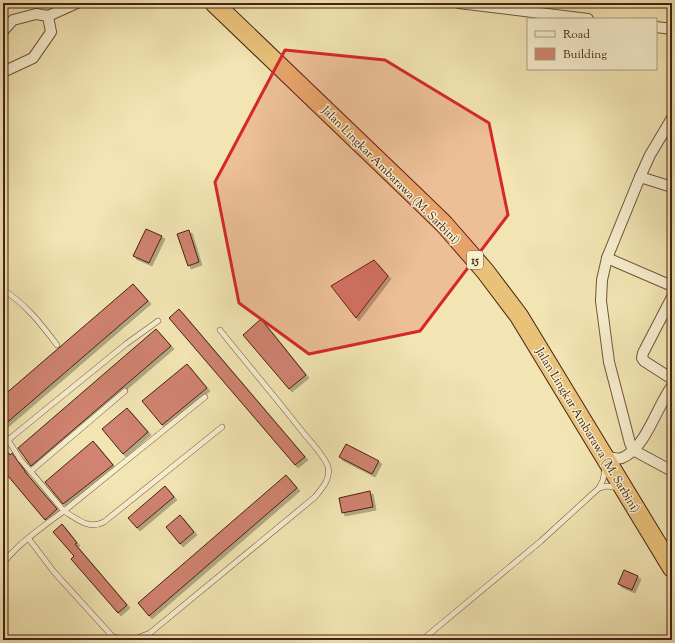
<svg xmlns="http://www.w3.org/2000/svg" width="675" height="643" viewBox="0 0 675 643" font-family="'Sorts Mill Goudy',serif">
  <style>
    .building { fill: #d0836f; stroke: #452213; filter: url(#shadow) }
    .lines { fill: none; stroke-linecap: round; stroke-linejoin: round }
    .lane-casing { stroke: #70533b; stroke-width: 6 }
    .street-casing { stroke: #70533b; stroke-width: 12 }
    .highway-casing { stroke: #452213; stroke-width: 20 }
    .lane { stroke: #f7eece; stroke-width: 5 }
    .street { stroke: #f7eece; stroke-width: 10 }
    .highway { stroke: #e9c27a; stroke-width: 18 }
    .marked { fill: #d62828; fill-opacity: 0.2; stroke: #d62828; stroke-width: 3; stroke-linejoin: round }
    .labels { text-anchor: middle; stroke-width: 3; stroke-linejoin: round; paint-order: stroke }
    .shield { fill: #f7eece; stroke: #7a5f4b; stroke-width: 1 }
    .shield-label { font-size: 11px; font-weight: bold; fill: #452213 }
    .street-label { font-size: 12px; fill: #452213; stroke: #f7eece }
  </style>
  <defs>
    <filter id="shadow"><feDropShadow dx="3" dy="3" stdDeviation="0" flood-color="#0004"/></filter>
  </defs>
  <rect width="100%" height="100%" fill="#f2e5b3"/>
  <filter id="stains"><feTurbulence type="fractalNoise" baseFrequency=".005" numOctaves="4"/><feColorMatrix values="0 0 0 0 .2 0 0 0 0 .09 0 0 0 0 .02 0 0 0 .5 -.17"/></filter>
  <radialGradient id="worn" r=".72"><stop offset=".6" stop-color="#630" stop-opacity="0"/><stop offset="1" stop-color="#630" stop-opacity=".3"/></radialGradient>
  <g class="building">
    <polygon points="146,229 162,236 149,263 133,256"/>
    <polygon points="189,230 199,262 188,266 177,234"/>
    <polygon points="374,260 388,276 356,318 331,286"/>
    <polygon points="133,284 148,301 3,426 3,396"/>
    <polygon points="179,309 305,457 295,465 169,318"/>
    <polygon points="261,319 306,375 289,389 243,335"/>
    <polygon points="156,329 171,346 31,466 18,448"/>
    <polygon points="187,364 207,388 162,425 142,401"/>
    <polygon points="127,408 148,432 123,454 102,429"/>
    <polygon points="93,441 113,465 63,504 45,482"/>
    <polygon points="346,444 379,461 372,474 339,457"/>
    <polygon points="3,447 10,455 12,453 25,471 25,472 57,509 45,520 3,470"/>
    <polygon points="286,475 297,488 149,616 138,603"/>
    <polygon points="165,486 174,497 137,528 128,518"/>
    <polygon points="370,491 373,507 342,513 339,498"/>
    <polygon points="180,515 194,532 180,544 166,527"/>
    <polygon points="62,524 77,543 75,544 127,605 118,613 71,559 74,556 53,532"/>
    <polygon points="624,570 638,576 632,590 618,584"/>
  </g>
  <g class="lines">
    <g class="lane-casing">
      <g id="lane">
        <path d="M3,290C25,303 42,325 57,345"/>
        <path d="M205,397L64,511C77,519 89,530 104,522L222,427"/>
        <path d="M3,432L20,459L64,511C49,522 10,549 3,565"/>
        <polyline points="8,440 126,344 158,321"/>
        <polyline points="605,469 603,480 599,488 607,486 619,488"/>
        <polyline points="31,471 125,391"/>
        <path d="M29,539L54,572L113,637L132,640L150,633L315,497C322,488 331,479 328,467C325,457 312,443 305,435C277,399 248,365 220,330"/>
        <polyline points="422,640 541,541 599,488"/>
      </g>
    </g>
    <g class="street-casing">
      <g id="street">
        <polyline points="459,3 588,19"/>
        <polyline points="48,16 77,3"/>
        <polyline points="656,27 672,29"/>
        <polyline points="3,31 13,20 36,14 48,16 51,32 33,58 3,72"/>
        <polyline points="672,118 650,155 640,177 607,258 602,280 601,301 609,362 630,443 633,450 672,471"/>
        <polyline points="640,177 672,187"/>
        <polyline points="607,258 672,286"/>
        <polyline points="672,297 643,353 642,358 644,361 672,379"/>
        <path d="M604,455C610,457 616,460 622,458C646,448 657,406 672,386"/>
      </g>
    </g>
    <g class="highway-casing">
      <polyline id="highway" points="214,3 412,193 444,224 485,271 519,316 672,568"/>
    </g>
    <use href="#lane" class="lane"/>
    <use href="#street" class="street"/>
    <use href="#highway" class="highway"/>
  </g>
  <path class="marked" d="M285,50L385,60L489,123L508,215L420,331L309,354L239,303L215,182Z"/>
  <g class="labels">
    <rect class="shield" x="467" y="251" width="16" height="18" rx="3"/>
    <g class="shield-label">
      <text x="475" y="264">15</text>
    </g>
    <g class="street-label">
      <text transform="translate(391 175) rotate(45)" y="4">Jalan Lingkar Ambarawa (M. Sarbini)</text>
      <text transform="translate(588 430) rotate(59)" y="4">Jalan Lingkar Ambarawa (M. Sarbini)</text>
    </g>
  </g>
  <rect width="675" height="643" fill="none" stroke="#f2e5b3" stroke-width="16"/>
  <rect x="4" y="4" width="667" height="635" fill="none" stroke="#452213" stroke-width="2"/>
  <rect x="8" y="8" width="659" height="627" fill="none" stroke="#452213"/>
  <rect x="527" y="18" width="130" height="52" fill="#f7eece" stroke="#b09c83"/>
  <rect x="535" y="31" width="20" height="6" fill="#f7eece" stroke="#b09c83"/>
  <text x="563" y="38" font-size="12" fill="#452213">Road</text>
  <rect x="535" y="48" width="20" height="12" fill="#d0836f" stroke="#b09c83"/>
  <text x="563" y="58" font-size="12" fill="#452213">Building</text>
  <rect width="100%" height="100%" filter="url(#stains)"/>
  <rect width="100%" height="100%" fill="url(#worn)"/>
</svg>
